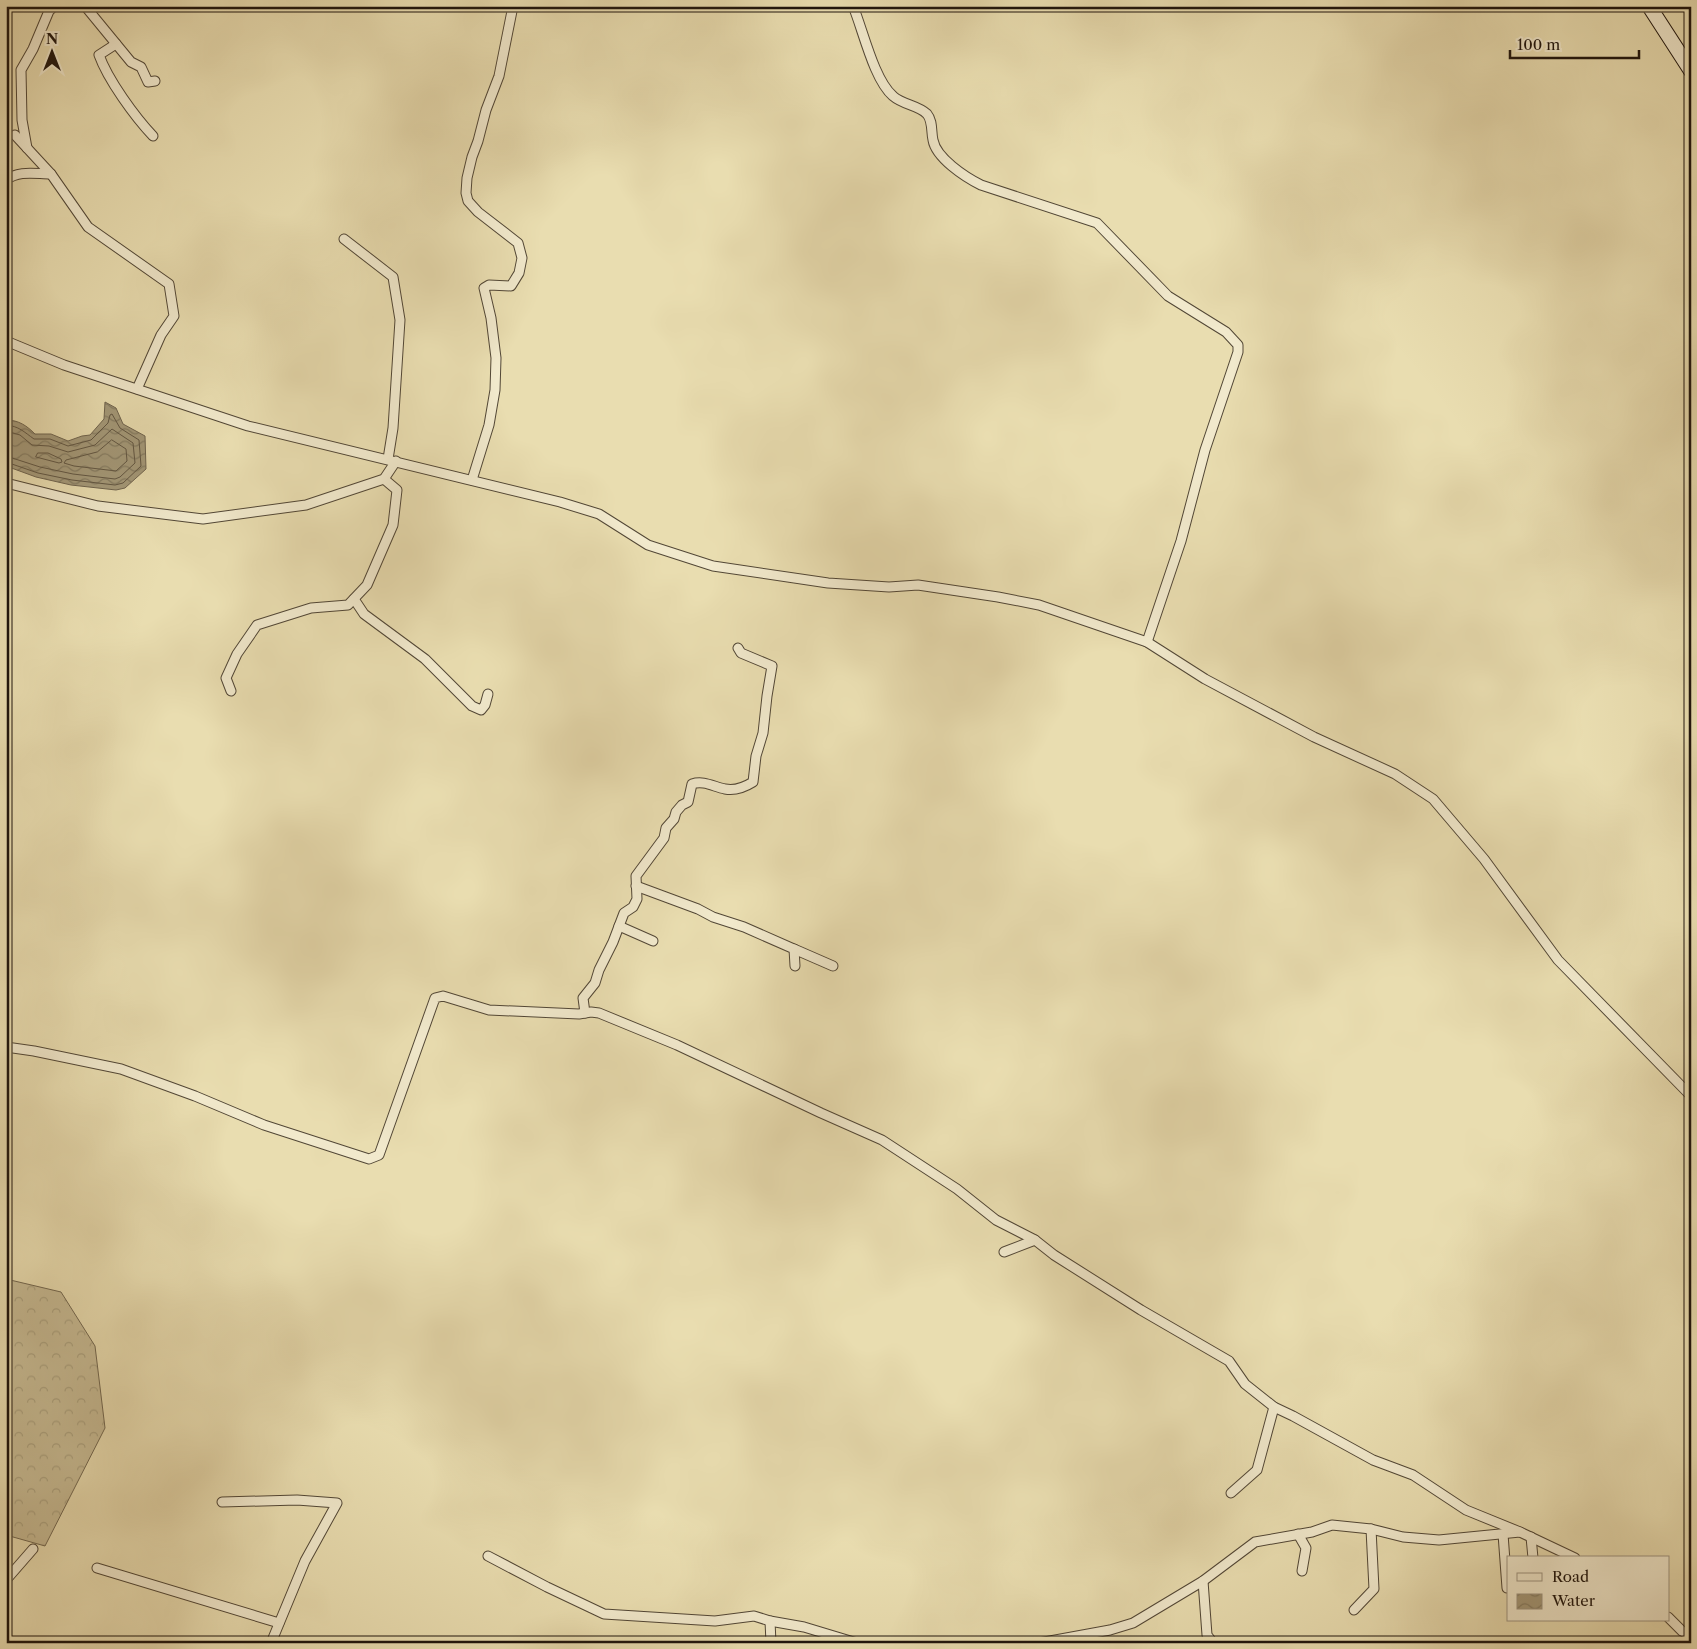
<svg xmlns="http://www.w3.org/2000/svg" width="1697" height="1649" viewBox="0 0 1697 1649" font-family="'Libre Caslon Text',serif">
  <style>
    .forest { fill: url(#forest-crowns); stroke: #736850 }
    .water { fill: url(#water-waves); stroke: #6f644e }
    .lines { fill: none; stroke-linecap: round; stroke-linejoin: round }
    .shore { stroke: #625743; stroke-width: 1 }
    .street-casing { stroke: #524736; stroke-width: 11 }
    .secondary-casing { stroke: #1f150d; stroke-width: 16 }
    .street { stroke: #f1e9cc; stroke-width: 9 }
    .secondary { stroke: #f1e9cc; stroke-width: 14 }
  </style>
  <defs>
    <pattern id="forest-crowns" width="20" height="18" patternUnits="userSpaceOnUse" patternTransform="scale(1.25)"><rect width="20" height="18" fill="#c7bb94"/><path d="M2 6a3 3 0 1 1 6 0M12 15a3 3 0 1 1 6 0" fill="none" stroke="#aaa07e"/></pattern>
    <pattern id="water-waves" width="16" height="10" patternUnits="userSpaceOnUse" patternTransform="scale(1.25)"><rect width="16" height="10" fill="#a49979"/><path d="M0 5q4-4 8 0t8 0" fill="none" stroke="#857c62"/></pattern>
  </defs>
  <rect width="100%" height="100%" fill="#e9ddb0"/>
  <filter id="stains"><feTurbulence type="fractalNoise" baseFrequency=".004" numOctaves="4"/><feColorMatrix values="0 0 0 0 .2 0 0 0 0 .09 0 0 0 0 .02 0 0 0 .5 -.17"/></filter>
  <radialGradient id="worn" r=".72"><stop offset=".6" stop-color="#630" stop-opacity="0"/><stop offset="1" stop-color="#630" stop-opacity=".3"/></radialGradient>
  <polygon class="forest" points="6,1279 61,1292 95,1346 105,1428 45,1546 6,1535"/>
  <path class="water" d="M105,402L116,408L123,424L145,436L146,469L125,488L116,490L71,485L36,477L6,466V420C19,420 27,426 35,434H51L68,441L82,436L90,435L104,419Z"/>
  <g class="lines">
    <g class="shore">
      <path d="M6,425C19,426 24,432 34,439H50L68,446L91,440L108,423L110,415L112,414L120,428L139,440L141,466L123,483L115,485L72,480L38,473L6,462"/>
      <polyline points="6,431 20,435 32,445 49,446 68,452 95,445 112,429 133,443 135,463 120,477 115,479 73,474 40,467 6,456"/>
      <polygon points="112,440 126,449 127,461 116,471 74,466 64,463 66,460 97,452"/>
      <polygon points="38,453 48,453 61,459 62,462 59,463 36,457"/>
    </g>
    <g class="street-casing">
      <g id="street">
        <polyline points="85,6 131,62 141,67 148,82 155,81"/>
        <path d="M853,6C863,30 874,80 893,96C903,105 918,105 927,114C933,121 931,132 933,140C936,158 965,177 981,185L1097,223L1168,296L1226,332L1238,345V352L1205,450L1181,541L1147,642"/>
        <path d="M116,44L99,55C108,80 135,117 153,136"/>
        <polyline points="27,148 22,120 21,70 33,49 49,11 54,6"/>
        <polyline points="51,174 88,227 169,284 174,316 161,335 137,389"/>
        <path d="M6,180C19,170 35,174 51,174L15,135"/>
        <polyline points="344,239 393,277 400,320 393,428 388,459"/>
        <polyline points="6,341 64,365 248,426 560,502 599,514 648,545 713,566 828,583 889,587 918,585 998,597 1039,605 1147,642 1205,679 1314,737 1395,774 1433,799 1484,859 1558,960 1691,1096"/>
        <polyline points="472,480 489,425 495,390 496,358 491,318 484,288 489,285 511,286 519,273 522,258 518,243 478,212 468,201 466,193 467,178 472,157 478,141 486,110 499,76 513,6"/>
        <polyline points="6,483 98,506 203,519 306,505 384,479 396,461"/>
        <polyline points="354,599 364,614 425,659 472,706 481,710 485,705 488,694"/>
        <polyline points="231,691 226,678 237,654 257,625 311,608 348,605 367,585 393,525 397,490 384,479"/>
        <polyline points="636,886 698,909 713,917 744,927 794,949 795,966"/>
        <polyline points="619,926 653,941"/>
        <polyline points="794,949 833,966"/>
        <path d="M585,1013L583,998L595,983L599,970L613,942L624,913L633,907L637,899L636,876L664,838L666,828L674,819L676,812L682,805L688,802L692,784C704,780 714,787 725,789C735,791 745,787 753,782L756,756L763,733L767,696L772,666L741,653L738,648"/>
        <polyline points="6,1047 34,1051 121,1069 195,1096 264,1125 369,1159 379,1155 435,998 443,996 489,1010 579,1014 591,1012 599,1013 677,1045 821,1113 882,1140 957,1189 996,1220 1035,1240 1054,1255 1141,1310 1229,1361 1245,1384 1274,1407 1293,1416 1373,1460 1413,1475 1466,1510 1520,1532"/>
        <polyline points="1004,1252 1035,1240"/>
        <polyline points="1231,1493 1257,1470 1274,1407"/>
        <polyline points="222,1502 297,1500 337,1503 305,1561 271,1643"/>
        <polyline points="1298,1534 1306,1548 1302,1571"/>
        <polyline points="1503,1534 1507,1588"/>
        <polyline points="1531,1537 1533,1558"/>
        <polyline points="488,1556 547,1587 604,1614 715,1621 754,1616 770,1621 804,1627 857,1643"/>
        <polyline points="97,1568 279,1623"/>
        <polyline points="6,1580 33,1549"/>
        <polyline points="1203,1581 1207,1635 1213,1643"/>
        <polyline points="1354,1610 1374,1589 1371,1529"/>
        <polyline points="1668,1617 1682,1631 1691,1636"/>
        <polyline points="770,1621 771,1643"/>
        <polyline points="1039,1643 1110,1630 1133,1623 1203,1581 1255,1542 1312,1532 1332,1525 1371,1529 1403,1537 1439,1540 1520,1532 1575,1558"/>
      </g>
    </g>
    <g class="secondary-casing">
      <polyline id="secondary" points="1649,6 1691,71"/>
    </g>
    <use href="#street" class="street"/>
    <use href="#secondary" class="secondary"/>
  </g>
  <rect width="1697" height="1649" fill="none" stroke="#e9ddb0" stroke-width="25"/>
  <rect x="8" y="8" width="1682" height="1634" fill="none" stroke="#1f150d" stroke-width="2.5"/>
  <rect x="12" y="12" width="1672" height="1624" fill="none" stroke="#1f150d"/>
  <rect x="1507" y="1556" width="162" height="65" fill="#f1e9cc" stroke="#9d9480"/>
  <rect x="1517" y="1573" width="25" height="8" fill="#f1e9cc" stroke="#9d9480"/>
  <text x="1552" y="1582" font-size="15" fill="#1f150d">Road</text>
  <rect x="1517" y="1594" width="25" height="15" fill="url(#water-waves)" stroke="#9d9480"/>
  <text x="1552" y="1606" font-size="15" fill="#1f150d">Water</text>
  <g transform="translate(52 52)" stroke="#f1e9cc" stroke-width="4" paint-order="stroke">
  <path d="M0-4L9 19L0 12L-9 19Z" fill="#1f150d"/>
  <text y="-8" font-size="14" font-weight="bold" text-anchor="middle" fill="#1f150d">N</text>
  </g>
  <path d="M1510 50v8h129v-8" fill="none" stroke="#1f150d" stroke-width="2.5"/>
  <text x="1517" y="50" font-size="15" fill="#1f150d" stroke="#f1e9cc" stroke-width="4" paint-order="stroke">100 m</text>
  <rect width="100%" height="100%" filter="url(#stains)"/>
  <rect width="100%" height="100%" fill="url(#worn)"/>
</svg>
